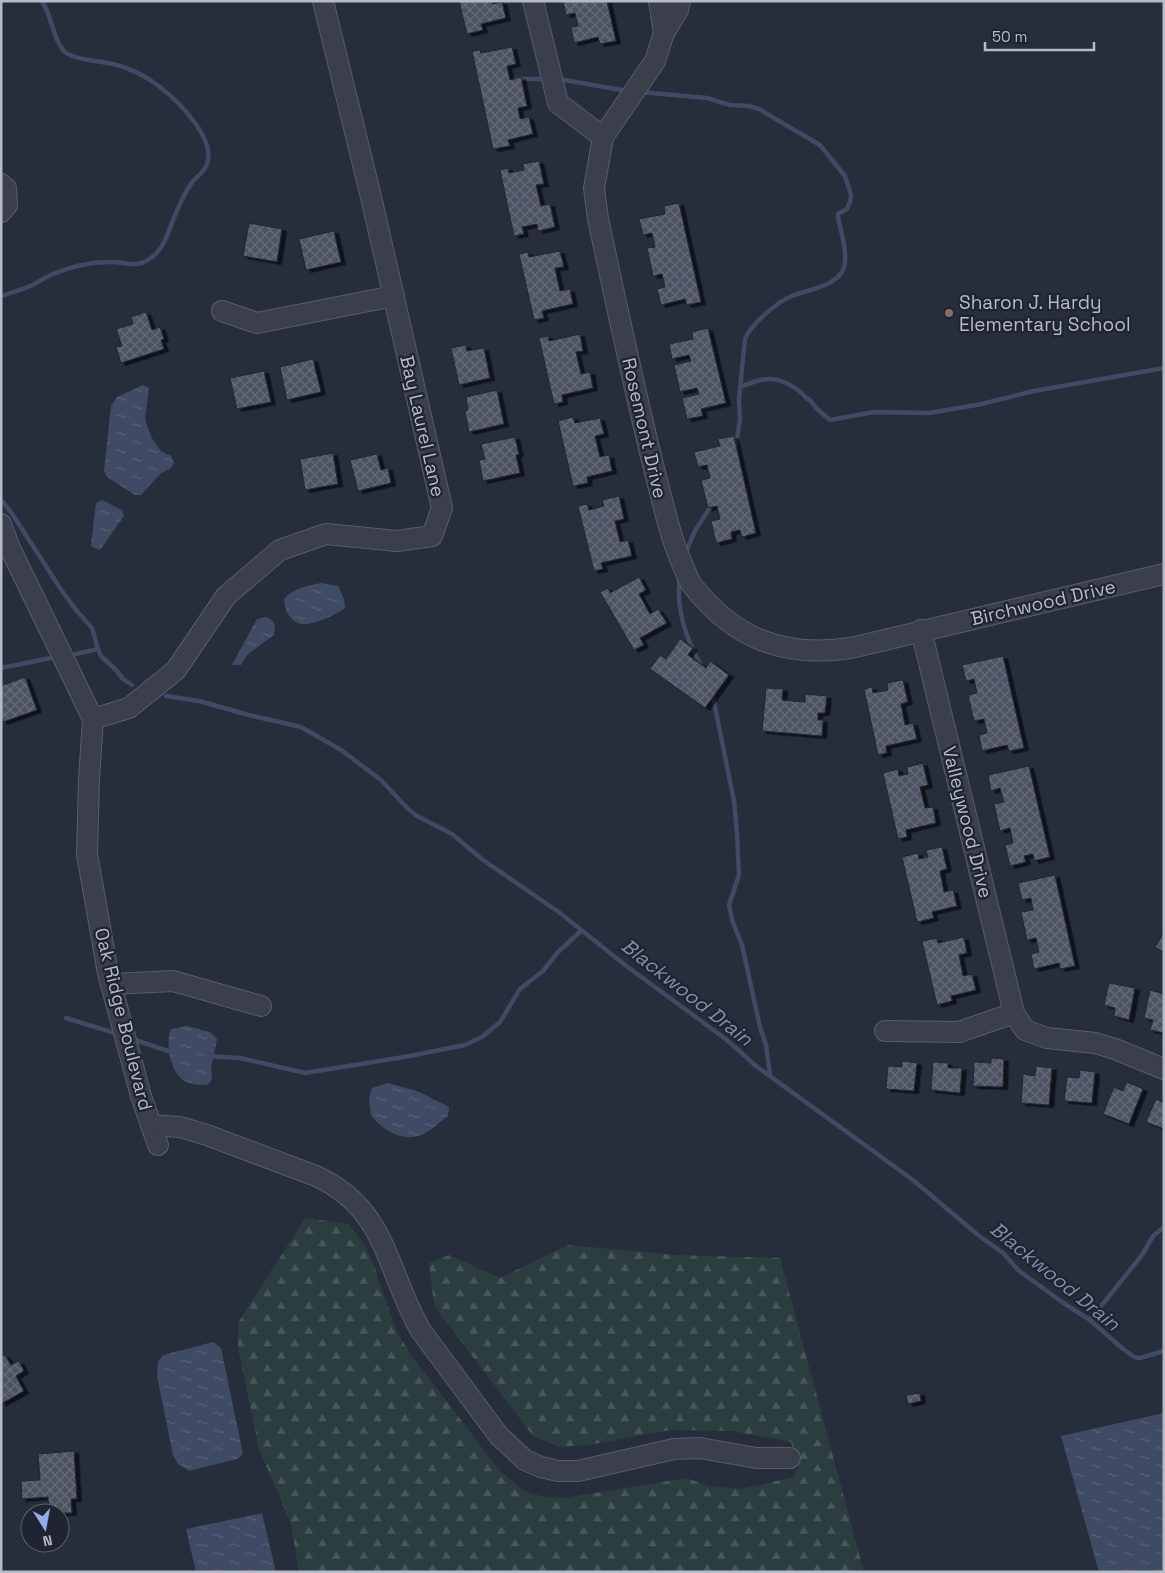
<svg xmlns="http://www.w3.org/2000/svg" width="1165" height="1573" viewBox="0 0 1165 1573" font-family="'Space Grotesk',sans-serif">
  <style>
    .forest { fill: url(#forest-firs) }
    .water { fill: url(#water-ripples) }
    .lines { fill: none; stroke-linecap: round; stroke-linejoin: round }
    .stream { stroke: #3f4a64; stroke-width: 4.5 }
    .building { fill: url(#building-cross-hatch); stroke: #212632; filter: url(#shadow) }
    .minor-casing { stroke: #585d69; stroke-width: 22 }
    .minor { stroke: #3a3f4b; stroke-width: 20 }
    .education-dot { fill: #8d6e63; stroke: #1f2430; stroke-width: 2 }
    .labels { text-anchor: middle; stroke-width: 4.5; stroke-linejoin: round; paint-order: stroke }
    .poi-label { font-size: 19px; fill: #b5bac6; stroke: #1f2430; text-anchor: start }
    .street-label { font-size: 19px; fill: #b5bac6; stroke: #1f2430 }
    .water-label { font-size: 20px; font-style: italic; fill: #808eaa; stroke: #1f2430 }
  </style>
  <defs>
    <pattern id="forest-firs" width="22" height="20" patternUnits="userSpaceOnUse" patternTransform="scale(1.25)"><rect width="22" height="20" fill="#2c3d40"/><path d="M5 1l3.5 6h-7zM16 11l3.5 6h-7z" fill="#48575a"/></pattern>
    <pattern id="water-ripples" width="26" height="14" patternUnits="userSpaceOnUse" patternTransform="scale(1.25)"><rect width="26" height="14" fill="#3f4a64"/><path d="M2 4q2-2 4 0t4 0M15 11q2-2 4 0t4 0" fill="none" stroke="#586279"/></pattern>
    <pattern id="building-cross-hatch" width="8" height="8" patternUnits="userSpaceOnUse" patternTransform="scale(1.25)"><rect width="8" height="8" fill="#4d5363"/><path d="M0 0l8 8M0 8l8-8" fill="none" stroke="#646a78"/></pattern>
    <filter id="shadow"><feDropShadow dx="4.5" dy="2.5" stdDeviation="0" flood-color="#0009"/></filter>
  </defs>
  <rect width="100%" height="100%" fill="#262d3b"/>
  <polygon class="forest" points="305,1218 349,1224 365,1245 375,1269 397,1333 413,1357 499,1470 525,1491 543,1497 564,1498 686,1478 710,1486 741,1489 793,1477 799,1467 791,1442 732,1431 671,1430 588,1445 559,1447 533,1436 434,1306 429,1263 449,1255 500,1278 568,1245 677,1255 780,1258 864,1572 299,1572 291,1524 259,1449 238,1348 238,1323"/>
  <g class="water">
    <polygon points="143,385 149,388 145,419 151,437 161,451 171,456 174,463 170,469 161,473 141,495 135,495 107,477 104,471 111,406 117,397"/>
    <polygon points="102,500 122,510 124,516 100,550 92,547 91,545 96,503"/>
    <path d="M322,583L338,586L344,599L345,608C336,615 312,626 301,624C290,622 284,609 284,599C293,588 309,585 322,583Z"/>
    <polygon points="266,617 273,621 275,627 274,635 248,654 241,665 232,665 257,619"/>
    <path d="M187,1026L210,1032L217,1039L211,1068L212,1079L208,1085C200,1085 192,1085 185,1081C170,1073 165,1043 171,1029Z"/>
    <path d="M388,1083L417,1091L449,1107L448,1116C439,1122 429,1133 419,1136C400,1141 381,1129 371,1115L369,1099L372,1088Z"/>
    <polygon points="213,1342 221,1348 243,1454 237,1459 189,1471 178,1464 173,1455 157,1376 158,1362 163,1355"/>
    <polygon points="1164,1413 1164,1572 1099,1572 1061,1436"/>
    <polygon points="262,1513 276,1572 196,1572 186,1529"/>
  </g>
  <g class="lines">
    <g class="stream">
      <polyline points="516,79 546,79"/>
      <polyline points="559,79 627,91"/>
      <path d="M640,92L707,98L730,105L749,106L759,109L820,145L845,176L851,195L850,202L847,209L838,214V217C841,231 849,258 843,270C836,286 807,290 792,296C777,302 751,324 745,339L739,399L740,419L735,452"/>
      <path d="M1,296C11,293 21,290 30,286C38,283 45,277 53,274C70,267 91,262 109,262C121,261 134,268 146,261C166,251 168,229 177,211C181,201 186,190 193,181C198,176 205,171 207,164C216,138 178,101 160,87C146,76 130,68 113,64C100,61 71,60 63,50C52,36 52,16 42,1"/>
      <path d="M740,387C749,384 759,379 768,379C782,378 799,389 807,399H809L817,409L830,420L874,412L929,413L982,404L1034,391L1164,368"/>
      <polyline points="3,502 13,515 60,588 76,610 92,628 98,649 101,656 116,670 123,679 132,685"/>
      <polyline points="685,554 695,531 712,504"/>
      <path d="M680,576C675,609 686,640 703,669"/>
      <polyline points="76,654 98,649"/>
      <polyline points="1,668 51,658"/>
      <polyline points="712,692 734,801 737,833 739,875 729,905 733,923 742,945 760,1027 766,1045 770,1075"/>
      <polyline points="166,696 199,701 249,715 301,727 341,750 381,780 408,809 417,816 452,834 483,860 560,913 625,965 727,1040 756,1066 913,1180 978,1235 1003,1253 1018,1270 1062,1302 1090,1320 1123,1349 1134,1357 1140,1358 1164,1351"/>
      <polyline points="66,1018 118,1034"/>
      <polyline points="132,1039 174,1053"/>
      <polyline points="207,1056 240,1058 305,1073 404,1057 465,1045 482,1037 500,1022 520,989 543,971 558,952 581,931"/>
      <polyline points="1090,1320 1142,1255 1153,1236 1164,1227"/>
    </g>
  </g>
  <g class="building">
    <polygon points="459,1 492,1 493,4 502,2 506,18 481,24 483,30 467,34"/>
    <polygon points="563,1 607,1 616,41 600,44 598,37 574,43 571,27 578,26 575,13 566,15"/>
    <polygon points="512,47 516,64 507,66 510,80 521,77 527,106 518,108 520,119 529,117 533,134 508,140 510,146 493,149 472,51 480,50 481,53"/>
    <polygon points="539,161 544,184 536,185 541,206 550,204 555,227 538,231 537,224 522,227 524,234 514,236 500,170 508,168 509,173 524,170 523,164"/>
    <polygon points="679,203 701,302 687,305 685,299 661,305 657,289 665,287 662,274 653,276 647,248 655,247 652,233 643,235 639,219 665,214 664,206"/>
    <polygon points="249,223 282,229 277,262 243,256"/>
    <polygon points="334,231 341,262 306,270 299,239"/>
    <polygon points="560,251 564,267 555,268 560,291 570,289 573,304 542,311 544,318 534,320 519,254 528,252 529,257"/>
    <polygon points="146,312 152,330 160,327 164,339 161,340 164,349 121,363 116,347 122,346 116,329 133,324 131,317"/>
    <polygon points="708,328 726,403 701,409 703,416 687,419 682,398 699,394 697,388 680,392 674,365 691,361 689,355 672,359 669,344 693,339 692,332"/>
    <polygon points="580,334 583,351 576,352 581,374 590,372 593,388 562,395 563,402 554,404 539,338 548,336 549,341"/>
    <polygon points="466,345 467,351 484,348 490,378 459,385 451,348"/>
    <polygon points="313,359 321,392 287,400 280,367"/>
    <polygon points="264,371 271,402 237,409 230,378"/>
    <polygon points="497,390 504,424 469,432 465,411 468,410 466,397"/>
    <polygon points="573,417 575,423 600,418 604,434 595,436 600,457 609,455 612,471 587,477 588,483 573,486 558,421"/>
    <polygon points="734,436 756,533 742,537 740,530 731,532 732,539 716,543 711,521 720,519 717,506 708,508 701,480 710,478 707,465 698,467 694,452 720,446 718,439"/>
    <polygon points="515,437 519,454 516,455 520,473 483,481 479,460 485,459 481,444"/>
    <polygon points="333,453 338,484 305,490 300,459"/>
    <polygon points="377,454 381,470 388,468 391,483 358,491 350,460"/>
    <polygon points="619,496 624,519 615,521 620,542 628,540 632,556 601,563 603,569 594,571 578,506 587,504 589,510 604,506 602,500"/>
    <polygon points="639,577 646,590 639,594 650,614 658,609 667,623 640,638 644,645 634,650 600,592 608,588 610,593"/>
    <polygon points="680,639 693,648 688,655 706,668 710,661 729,675 705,708 650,669 660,655 666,659"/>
    <polygon points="1003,656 1024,748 1009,751 1007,745 982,751 979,735 987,733 984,719 974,721 968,695 977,693 974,679 966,681 962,665"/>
    <polygon points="25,677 37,710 3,722 1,717 1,686"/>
    <polygon points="903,680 908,702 901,704 905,725 913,723 917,739 886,746 887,753 878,755 864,689 872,687 873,693 888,690 887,683"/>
    <polygon points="766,688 783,689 782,700 805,702 805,694 827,696 825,713 818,713 818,720 823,720 822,736 762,731"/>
    <polygon points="923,763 928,785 920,787 925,808 933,807 936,823 906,830 907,837 898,839 883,773 898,769 899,776 908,774 907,767"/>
    <polygon points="1029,766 1050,857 1034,861 1033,854 1024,856 1026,862 1010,866 1005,845 1013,843 1010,828 1000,831 994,804 1004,802 1000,788 991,791 988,775"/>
    <polygon points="942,847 947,869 940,871 944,892 953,890 957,906 932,912 934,918 917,922 902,857 918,853 919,859 928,857 926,850"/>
    <polygon points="1055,875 1075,966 1060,969 1059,963 1034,969 1031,954 1039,952 1036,938 1027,940 1021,912 1033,910 1031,898 1022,900 1018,883"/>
    <polygon points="1164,933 1164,952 1155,947"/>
    <polygon points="964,937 967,953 959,955 963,976 972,974 976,990 951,996 952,1001 937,1005 922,941 937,938 938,943"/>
    <polygon points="1109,983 1135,988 1129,1020 1114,1016 1115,1008 1104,1005"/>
    <polygon points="1150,990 1164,994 1164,1033 1150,1030 1153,1020 1144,1018"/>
    <polygon points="991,1058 1004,1059 1003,1087 973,1086 974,1062 991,1063"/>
    <polygon points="902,1061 917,1063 914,1091 886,1089 888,1066 902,1067"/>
    <polygon points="933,1062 948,1063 948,1068 962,1068 960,1093 931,1090"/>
    <polygon points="1036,1066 1052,1068 1049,1105 1021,1103 1023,1074 1035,1076"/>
    <polygon points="1080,1070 1095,1072 1092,1103 1064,1101 1067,1077 1079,1078"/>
    <polygon points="1127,1082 1143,1089 1129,1124 1103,1114 1114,1087 1123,1091"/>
    <polygon points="1156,1099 1164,1103 1164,1129 1146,1122"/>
    <polygon points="5,1355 11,1365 19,1361 24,1371 16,1376 24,1391 1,1404 1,1357"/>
    <polygon points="920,1393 921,1401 908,1404 906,1395"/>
    <polygon points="74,1451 77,1499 71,1499 72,1513 49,1513 48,1497 22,1499 21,1481 40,1480 38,1454"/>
  </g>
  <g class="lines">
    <g class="minor-casing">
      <g id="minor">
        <polyline points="533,1 558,103 603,137"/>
        <polyline points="659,1 664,33"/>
        <path d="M680,1L678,10L664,33L655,61L603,137L594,188L598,219C618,311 637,404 661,496C667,520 673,544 684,568C686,573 688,580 692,585C734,639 784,658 851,648L1164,574"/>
        <polyline points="1,184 6,188 7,205 1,212"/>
        <polyline points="222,311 257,323 394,296"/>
        <polyline points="1,524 9,546 93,719 89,779 87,854 108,973 141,1096 158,1145"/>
        <polyline points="921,630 1014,1013 1025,1030 1047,1038 1095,1043 1115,1049 1164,1069"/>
        <polyline points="93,719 129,708 176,670 226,596 280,550 326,534 397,541 432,536 442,508 371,197 323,1"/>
        <polyline points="112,984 173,981 261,1006"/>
        <polyline points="885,1031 959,1032 1014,1013"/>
        <path d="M151,1125L180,1127L207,1135L316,1176C388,1209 386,1271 421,1331L499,1436L525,1460L541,1467L558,1471H578L674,1449L700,1448L756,1458H790"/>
      </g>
    </g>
    <use href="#minor" class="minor"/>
  </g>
  <circle class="education-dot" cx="949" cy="313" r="5"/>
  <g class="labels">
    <g class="poi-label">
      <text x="959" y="309">Sharon J. Hardy<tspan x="959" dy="22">Elementary School</tspan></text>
    </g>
    <g class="street-label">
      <text transform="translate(423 426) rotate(77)" y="7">Bay Laurel Lane</text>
      <text transform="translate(645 428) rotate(77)" y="7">Rosemont Drive</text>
      <text transform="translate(1043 602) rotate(-13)" y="7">Birchwood Drive</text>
      <text transform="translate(968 822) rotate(76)" y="7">Valleywood Drive</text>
      <text transform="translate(124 1019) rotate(76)" y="7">Oak Ridge Boulevard</text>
    </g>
    <g class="water-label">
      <text transform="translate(687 992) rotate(38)" y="7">Blackwood Drain</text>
      <text transform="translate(1055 1276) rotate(39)" y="7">Blackwood Drain</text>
    </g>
  </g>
  <rect width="1165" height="1573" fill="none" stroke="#b5bac6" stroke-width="5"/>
  <g transform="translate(45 1528) rotate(169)"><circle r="24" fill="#1f2430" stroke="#5b606c"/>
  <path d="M0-4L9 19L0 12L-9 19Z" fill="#94aced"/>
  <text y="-8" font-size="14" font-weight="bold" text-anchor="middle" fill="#b5bac6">N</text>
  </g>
  <path d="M985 42v8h109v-8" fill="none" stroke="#b5bac6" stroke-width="2.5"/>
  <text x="992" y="42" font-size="15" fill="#b5bac6" stroke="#1f2430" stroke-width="4" paint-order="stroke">50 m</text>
</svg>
